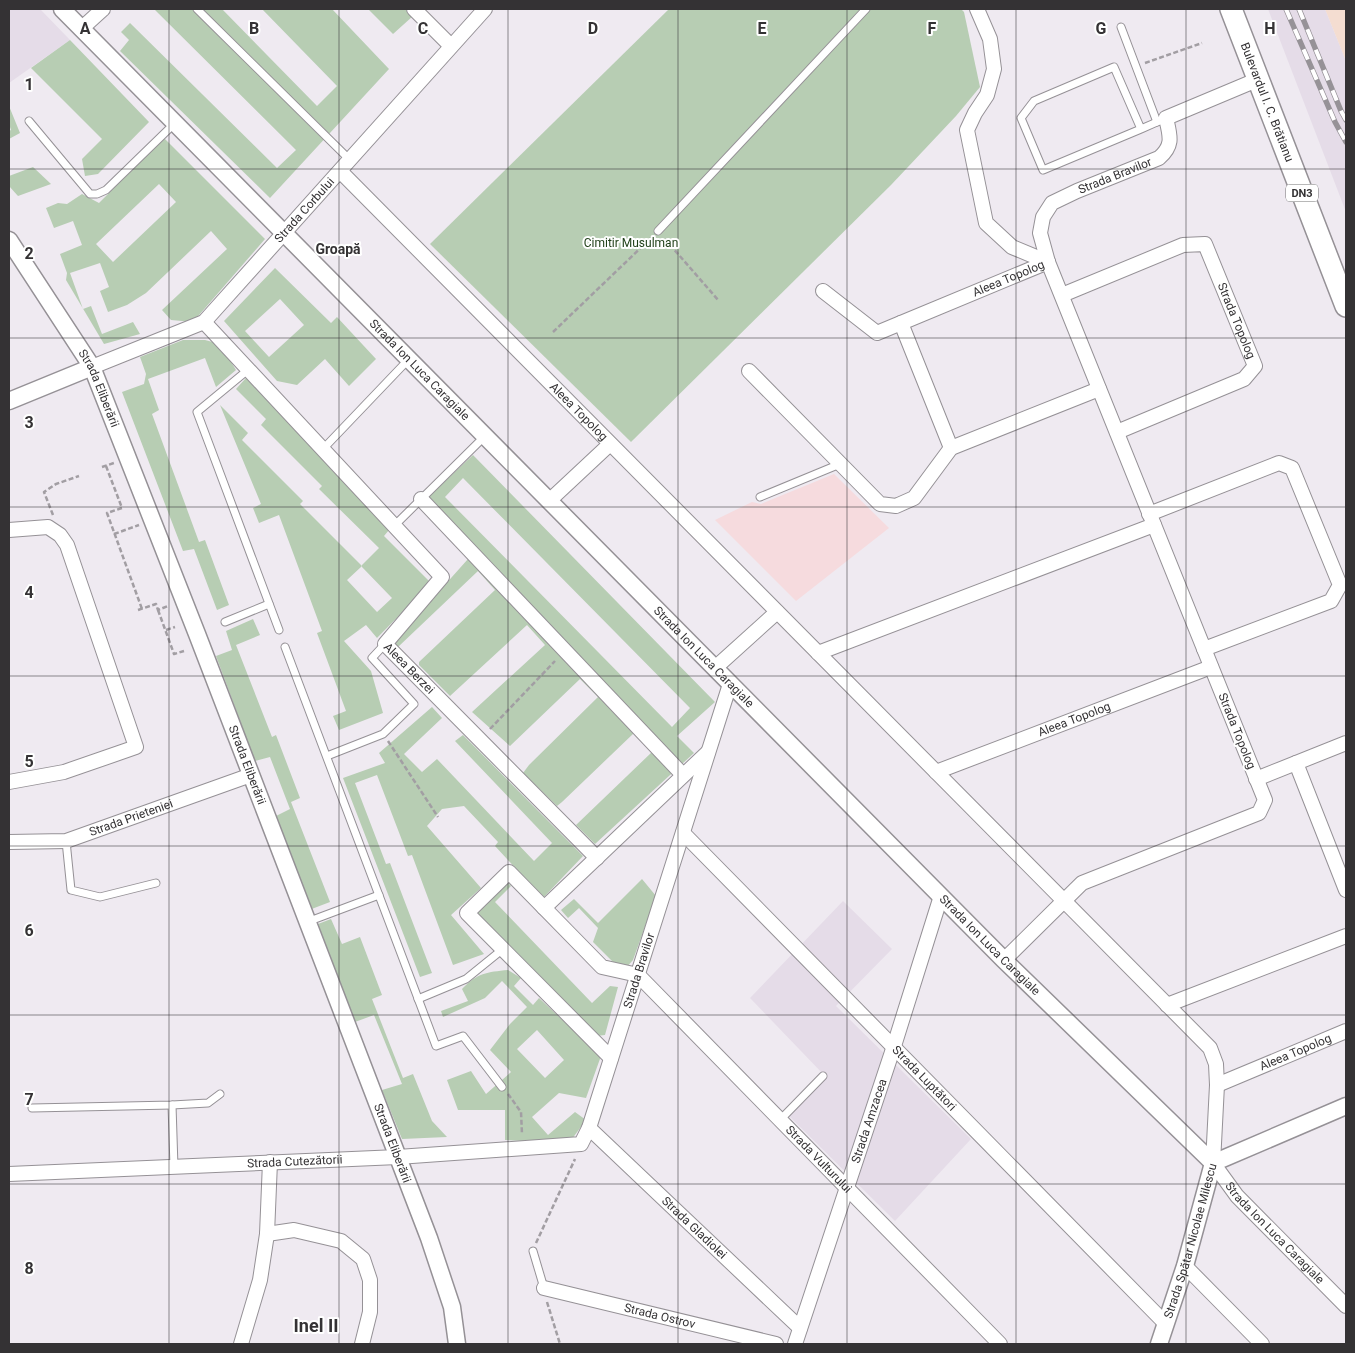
<svg xmlns="http://www.w3.org/2000/svg" width="1355" height="1353" viewBox="0 0 1355 1353" font-family="Roboto,sans-serif">
  <style>
    .built { fill: #e5dce8 }
    .industrial { fill: #f4ddd1 }
    .education { fill: #f6dbde }
    .green { fill: #b7cdb3; fill-rule: evenodd }
    .lines { fill: none; stroke-linecap: round; stroke-linejoin: round }
    .service-casing { stroke: #959196; stroke-width: 9 }
    .minor-casing { stroke: #959196; stroke-width: 16 }
    .tertiary-casing { stroke: #959196; stroke-width: 19 }
    .primary-casing { stroke: #959196; stroke-width: 24 }
    .path { stroke: #a29ea3; stroke-width: 2.5; stroke-dasharray: 5 2.5; stroke-linecap: butt }
    .service { stroke: #fff; stroke-width: 7 }
    .minor { stroke: #fff; stroke-width: 14 }
    .tertiary { stroke: #fff; stroke-width: 16 }
    .primary { stroke: #fff; stroke-width: 21 }
    .rail-casing { stroke: #969297; stroke-width: 5.5 }
    .rail { stroke: #fff; stroke-width: 4; stroke-dasharray: 11; stroke-linecap: butt }
    .grid { fill: none; stroke: #343234; stroke-width: 1; stroke-opacity: 0.55 }
    .labels { text-anchor: middle; stroke-width: 4; stroke-linejoin: round; paint-order: stroke }
    .shield { fill: #fff; stroke: #717071; stroke-width: 1 }
    .shield-label { font-size: 11px; font-weight: bold; fill: #343234 }
    .street-label { font-size: 12px; fill: #343234; stroke: #fff }
    .park-label { font-size: 12px; fill: #204019; stroke: #fff }
    .neighbourhood-label { font-size: 14px; font-weight: bold; fill: #343234; stroke: #fff }
    .district-label { font-size: 18px; font-weight: bold; fill: #343234; stroke: #fff }
    .grid-label { font-size: 16px; text-anchor: middle; font-weight: bold; fill: #343234; stroke: #fff; stroke-width: 4; stroke-linejoin: round; paint-order: stroke }
  </style>
  <rect width="100%" height="100%" fill="#efeaf1"/>
  <g class="built">
    <polygon points="9,9 40,9 70,40 9,83"/>
    <polygon points="1268,9 1325,9 1346,61 1346,212"/>
    <polygon points="843,901 892,949 836,1006 971,1139 895,1221 787,1114 825,1076 750,998"/>
  </g>
  <polygon class="industrial" points="1325,9 1346,9 1346,61"/>
  <polygon class="education" points="834,474 889,528 796,601 715,520 752,502 761,504"/>
  <g class="green">
    <polygon points="154,9 222,9 317,106 337,86 262,9 332,9 389,69 270,198 120,51 129,40 121,32 130,23 277,168 296,150"/>
    <polygon points="368,9 405,9 413,16 393,34"/>
    <polygon points="669,9 961,9 964,12 980,87 956,116 891,185 631,442 430,244"/>
    <polygon points="70,40 149,122 98,174 85,176 82,159 102,139 31,68"/>
    <polygon points="9,106 20,133 9,139 9,131 11,130 9,124"/>
    <path d="M164,138L265,239L193,322L171,320L162,310L227,249L211,231L146,293L127,305L108,312L100,291L109,287L100,263L70,273L83,309L91,306L102,334L133,322L140,334L104,344L66,280L67,273L60,254L82,245L73,221L54,228L46,208L58,203L67,204L82,194L99,203ZM159,184L176,202L113,262L96,244Z"/>
    <polygon points="33,167 51,184 18,196 9,186 9,176"/>
    <path d="M275,268L331,323L337,317L376,359L349,386L325,359L297,385L277,381L224,321ZM280,299L304,325L269,357L245,331Z"/>
    <polygon points="183,340 205,340 220,344 236,370 216,387 205,358 148,379 159,410 152,414 199,542 205,540 229,605 217,610 194,549 183,551 122,392 144,384 146,374 140,357"/>
    <polygon points="246,378 389,530 384,536 431,583 377,638 366,625 344,641 371,671 383,713 339,730 333,716 346,711 317,633 322,631 279,515 259,523 253,508 261,504 220,405 248,433 242,440 303,501 300,504 361,565 361,567 347,580 377,612 392,598 361,566 379,548 319,489 322,486 261,425 266,419 236,389"/>
    <path d="M473,455L715,702L677,736L694,753L595,844L576,825L652,752L634,733L562,802L557,806L523,773L529,765L598,697L580,679L510,746L472,712L545,645L527,625L450,696L419,665V662L495,590L478,571L398,647L393,643L468,559L477,551L427,498ZM463,478L690,708L672,727L445,497Z"/>
    <polygon points="253,619 260,635 236,645 272,737 276,735 300,798 291,802 330,902 309,910 274,817 290,809 270,757 255,761 216,656 232,650 226,631"/>
    <polygon points="432,707 442,718 404,754 422,772 437,759 534,861 552,843 455,741 463,735 583,856 543,898 495,846 498,842 464,806 442,809 427,826 481,888 451,915 484,954 453,965 412,855 408,856 377,775 355,783 386,864 390,863 432,973 420,977 343,778 385,763 379,753"/>
    <polygon points="642,879 656,896 633,960 626,968 615,964 593,942 598,928 579,908 568,918 561,910 574,899 598,923"/>
    <polygon points="506,880 511,886 495,902 592,1003 610,986 618,987 605,1035 596,1036 475,912"/>
    <polygon points="331,919 342,944 360,937 382,995 372,999 403,1078 413,1074 432,1121 447,1137 402,1139 382,1090 402,1084 374,1015 355,1022 318,924"/>
    <path d="M508,970L521,978L514,986L533,1005L539,998L601,1056L586,1098L559,1093L532,1117L548,1135L575,1112L586,1120L569,1143L505,1140V1110H458L447,1080L471,1071L486,1094L511,1072L490,1050L510,1024L527,1007L502,981L485,998L443,1017L441,1011L468,1001L462,989C477,973 487,972 508,970ZM537,1030L564,1060L545,1078L517,1049Z"/>
  </g>
  <g class="lines">
    <g class="service-casing">
      <g id="service">
        <polyline points="197,9 350,160"/>
        <polyline points="1121,27 1157,122 1160,121"/>
        <polyline points="29,121 90,194 97,194 106,190 175,123"/>
        <polyline points="1141,129 1114,67 1034,101 1021,118 1043,170 1141,129 1157,122"/>
        <polyline points="658,231 866,9"/>
        <polyline points="249,369 197,412 279,630"/>
        <polyline points="323,449 409,359"/>
        <polyline points="760,497 840,464"/>
        <polyline points="395,525 485,436"/>
        <polyline points="225,622 269,604"/>
        <polyline points="285,647 436,1046 463,1036 502,1087"/>
        <polyline points="327,756 383,734 414,704 372,658 385,644"/>
        <polyline points="66,841 71,890 100,897 156,883"/>
        <polyline points="307,922 379,895"/>
        <polyline points="418,999 466,979 503,949"/>
        <polyline points="172,1105 174,1167"/>
        <polyline points="32,1108 172,1105 208,1103 220,1094"/>
        <polyline points="780,1120 823,1076"/>
        <polyline points="533,1251 544,1288"/>
      </g>
    </g>
    <g class="minor-casing">
      <g id="minor">
        <polyline points="414,9 451,46"/>
        <polyline points="977,9 990,39 994,69 987,95 975,113 967,130 986,223 1012,247 1048,262"/>
        <polyline points="81,29 103,9"/>
        <path id="s1" d="M340,171L1210,1048L1216,1064L1217,1085L1213,1163L1237,1196L1346,1306"/>
        <polyline points="823,291 877,333 901,323"/>
        <path id="s2" d="M1062,295L1183,245L1205,244L1255,366L1244,379L1117,432"/>
        <path id="s3" d="M204,322L442,577L385,644L597,858"/>
        <path id="s4" d="M92,367L204,322L485,9"/>
        <polyline points="749,371 880,504 896,506 914,498 951,448 1099,389"/>
        <path id="s5" d="M951,448L901,323L1048,262"/>
        <polyline points="421,499 683,775"/>
        <polyline points="549,501 610,444"/>
        <polyline points="1149,514 1279,463 1292,468 1340,585 1331,601 1204,649"/>
        <polyline points="9,530 48,527 60,535 67,545 136,747 64,772 9,782"/>
        <polyline points="818,653 1154,525"/>
        <polyline points="715,668 777,612"/>
        <polyline points="1296,763 1346,890"/>
        <path id="s6" d="M936,772L1211,667"/>
        <polyline points="1256,779 1346,743"/>
        <path id="s7" d="M683,833L1166,1324"/>
        <path id="s8" d="M9,842L66,841L251,775"/>
        <polyline points="544,908 708,752"/>
        <path id="s9" d="M1004,960L1082,883L1259,813L1265,800L1048,262L1040,233L1043,217L1052,203L1077,191L1159,158C1174,145 1170,136 1166,118L1259,79"/>
        <polyline points="1167,1005 1346,936"/>
        <path id="s10" d="M611,1058L467,913L509,872L602,967L638,975L1000,1344"/>
        <path id="s11" d="M1217,1085L1346,1031"/>
        <path id="s12" d="M589,1128L800,1328"/>
        <path id="s13" d="M9,1174L398,1157L581,1144L589,1128L730,684"/>
        <polyline points="267,1234 294,1230 341,1241 363,1259 370,1280 370,1312 362,1344"/>
        <polyline points="1185,1266 1262,1344"/>
        <path id="s14" d="M544,1288L776,1344"/>
        <polyline points="241,1344 260,1280 267,1234 270,1162"/>
        <path id="s15" d="M795,1344L894,1046L941,896"/>
      </g>
    </g>
    <g class="tertiary-casing">
      <g id="tertiary">
        <path id="s16" d="M62,9L1004,960L1213,1163"/>
        <path id="s17" d="M9,240L92,367L197,634L429,1238L452,1307L457,1344"/>
        <polyline points="9,401 92,367"/>
        <path id="s18" d="M1159,1344L1185,1266L1213,1163L1346,1106"/>
      </g>
    </g>
    <g class="primary-casing">
      <g id="primary">
        <path id="s19" d="M1231,9L1346,306"/>
      </g>
    </g>
    <g class="path">
      <polyline points="1145,63 1202,43"/>
      <polyline points="665,239 719,301"/>
      <polyline points="553,332 651,238"/>
      <polyline points="106,466 122,508 107,513 142,609"/>
      <polyline points="102,467 114,463"/>
      <polyline points="53,515 44,492 56,484 79,476"/>
      <polyline points="114,534 139,525"/>
      <polyline points="138,610 156,604 158,610 168,606"/>
      <polyline points="158,610 174,654 184,651"/>
      <polyline points="166,630 175,627"/>
      <polyline points="490,729 555,661"/>
      <polyline points="388,741 438,817"/>
      <polyline points="508,1094 521,1112 522,1134"/>
      <polyline points="536,1243 575,1159"/>
      <polyline points="547,1302 560,1344"/>
    </g>
    <use href="#service" class="service"/>
    <use href="#minor" class="minor"/>
    <use href="#tertiary" class="tertiary"/>
    <use href="#primary" class="primary"/>
    <g class="rail-casing">
      <g id="rail">
        <polyline points="1286,9 1335,122 1346,142"/>
        <polyline points="1299,9 1341,111 1346,120"/>
      </g>
    </g>
    <use href="#rail" class="rail"/>
  </g>
  <path class="grid" d="M169,9V1344M339,9V1344M508,9V1344M678,9V1344M847,9V1344M1016,9V1344M1186,9V1344M9,169H1346M9,338H1346M9,507H1346M9,676H1346M9,846H1346M9,1015H1346M9,1184H1346"/>
  <g class="labels">
    <rect class="shield" x="1286" y="184.5" width="32" height="17" rx="4"/>
    <g class="shield-label">
      <text x="1302" y="197">DN3</text>
    </g>
    <g class="street-label">
      <text dy="4" stroke="none"><textPath href="#s19" startOffset="100">Bulevardul I. C. Brătianu</textPath></text>
      <text dy="4" stroke="none"><textPath href="#s9" startOffset="1026">Strada Bravilor</textPath></text>
      <text dy="4" stroke="none"><textPath href="#s4" startOffset="271">Strada Corbului</textPath></text>
      <text dy="4" stroke="none"><textPath href="#s5" startOffset="251">Aleea Topolog</textPath></text>
      <text dy="4" stroke="none"><textPath href="#s2" startOffset="236">Strada Topolog</textPath></text>
      <text dy="4" stroke="none"><textPath href="#s16" startOffset="508">Strada Ion Luca Caragiale</textPath></text>
      <text dy="4" stroke="none"><textPath href="#s17" startOffset="174">Strada Eliberării</textPath></text>
      <text dy="4" stroke="none"><textPath href="#s1" startOffset="339">Aleea Topolog</textPath></text>
      <text dy="4" stroke="none"><textPath href="#s16" startOffset="912">Strada Ion Luca Caragiale</textPath></text>
      <text dy="4" stroke="none"><textPath href="#s3" startOffset="471">Aleea Berzei</textPath></text>
      <text dy="4" stroke="none"><textPath href="#s6" startOffset="148">Aleea Topolog</textPath></text>
      <text transform="translate(1237 731) rotate(68)" y="4">Strada Topolog</text>
      <text dy="4" stroke="none"><textPath href="#s17" startOffset="579">Strada Eliberării</textPath></text>
      <text dy="4" stroke="none"><textPath href="#s8" startOffset="126">Strada Prieteniei</textPath></text>
      <text dy="4" stroke="none"><textPath href="#s16" startOffset="1318">Strada Ion Luca Caragiale</textPath></text>
      <text dy="4" stroke="none"><textPath href="#s13" startOffset="756">Strada Bravilor</textPath></text>
      <text dy="4" stroke="none"><textPath href="#s11" startOffset="85">Aleea Topolog</textPath></text>
      <text dy="4" stroke="none"><textPath href="#s7" startOffset="344">Strada Luptători</textPath></text>
      <text dy="4" stroke="none"><textPath href="#s15" startOffset="235">Strada Amzacea</textPath></text>
      <text dy="4" stroke="none"><textPath href="#s17" startOffset="984">Strada Eliberării</textPath></text>
      <text dy="4" stroke="none"><textPath href="#s10" startOffset="691">Strada Vulturului</textPath></text>
      <text dy="4" stroke="none"><textPath href="#s13" startOffset="286">Strada Cutezătorii</textPath></text>
      <text dy="4" stroke="none"><textPath href="#s12" startOffset="145">Strada Gladiolei</textPath></text>
      <text dy="4" stroke="none"><textPath href="#s1" startOffset="1445">Strada Ion Luca Caragiale</textPath></text>
      <text dy="4" stroke="none"><textPath href="#s18" startOffset="108">Strada Spătar Nicolae Milescu</textPath></text>
      <text dy="4" stroke="none"><textPath href="#s14" startOffset="119">Strada Ostrov</textPath></text>
    </g>
    <g class="park-label">
      <text x="631" y="247">Cimitir Musulman</text>
    </g>
    <g class="neighbourhood-label">
      <text x="338" y="254">Groapă</text>
    </g>
    <g class="district-label">
      <text x="316" y="1332">Inel II</text>
    </g>
  </g>
  <g class="grid-label">
    <text x="85" y="34">A</text>
    <text x="254" y="34">B</text>
    <text x="423" y="34">C</text>
    <text x="593" y="34">D</text>
    <text x="762" y="34">E</text>
    <text x="932" y="34">F</text>
    <text x="1101" y="34">G</text>
    <text x="1270" y="34">H</text>
    <text x="29" y="90">1</text>
    <text x="29" y="259">2</text>
    <text x="29" y="428">3</text>
    <text x="29" y="598">4</text>
    <text x="29" y="767">5</text>
    <text x="29" y="936">6</text>
    <text x="29" y="1105">7</text>
    <text x="29" y="1274">8</text>
  </g>
  <rect width="1355" height="1353" fill="none" stroke="#343234" stroke-width="20"/>
</svg>
